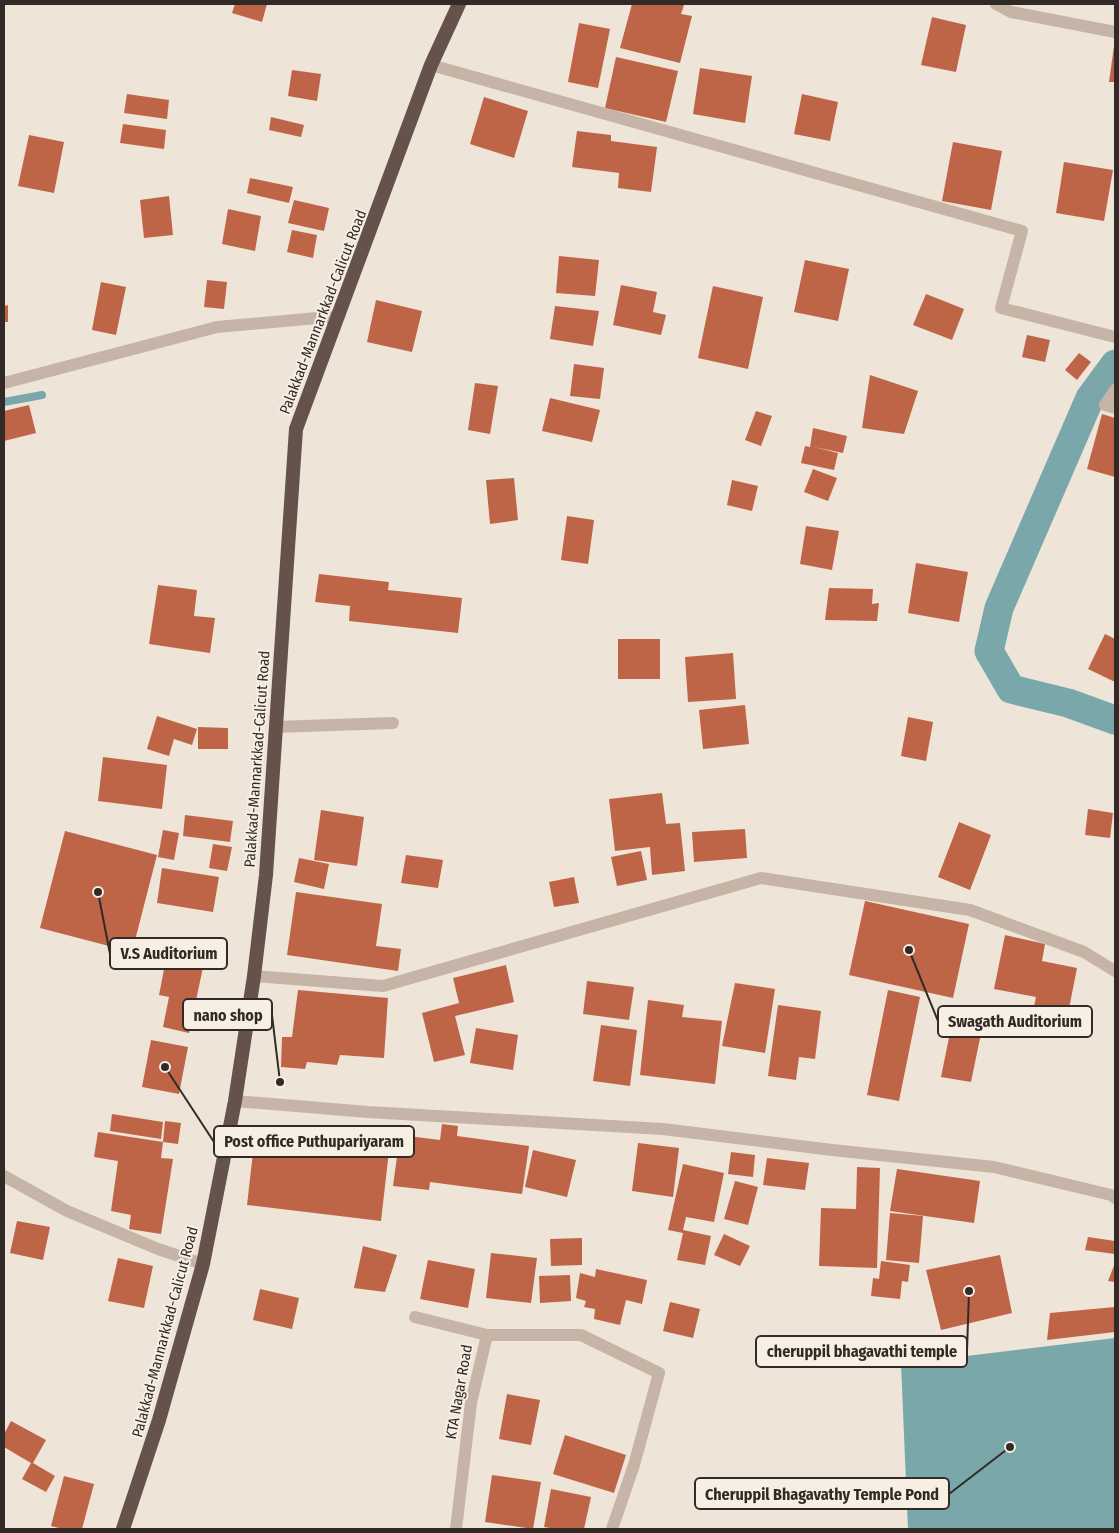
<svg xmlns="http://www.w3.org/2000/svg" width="1119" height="1533" viewBox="0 0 1119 1533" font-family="'Fira Sans Condensed',sans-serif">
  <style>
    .water { fill: #7aa8aa }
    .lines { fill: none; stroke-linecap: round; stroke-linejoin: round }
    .stream { stroke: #7aa8aa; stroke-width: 8 }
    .canal { stroke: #7aa8aa; stroke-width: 29 }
    .building { fill: #be6548 }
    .minor { stroke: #c6b4a6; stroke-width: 12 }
    .tertiary { stroke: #c6b4a6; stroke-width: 12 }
    .trunk { stroke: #64524b; stroke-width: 14 }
    .labels { text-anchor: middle; stroke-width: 4; stroke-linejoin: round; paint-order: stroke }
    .street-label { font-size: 15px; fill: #322a26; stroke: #f7efe4 }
    .leader { fill: none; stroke: #322a26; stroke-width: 2 }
    .callout-dot { fill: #322a26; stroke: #f7efe4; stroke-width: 2 }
    .callout { fill: #f7efe4; stroke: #322a26; stroke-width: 2 }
    .callout-label { font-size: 16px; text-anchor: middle; font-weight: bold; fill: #322a26 }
  </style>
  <rect width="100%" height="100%" fill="#efe4d8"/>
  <polygon class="water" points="1115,1338 1115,1529 908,1529 901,1364"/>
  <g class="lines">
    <polyline class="stream" points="4,402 42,395"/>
    <polyline class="canal" points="1115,364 1090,398 999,608 989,651 1011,689 1068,703 1115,720"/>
  </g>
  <g class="building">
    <polygon points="235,4 267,4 262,22 232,13"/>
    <polygon points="632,4 684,5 681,14 692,16 680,63 620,48"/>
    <polygon points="932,17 966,25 956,72 921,65"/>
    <polygon points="579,23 610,29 598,88 568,82"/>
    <polygon points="1114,46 1115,46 1115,82 1109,82"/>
    <polygon points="616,57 678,71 666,122 605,108"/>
    <polygon points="700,68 752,76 745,123 693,114"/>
    <polygon points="292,70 321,74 317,101 288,96"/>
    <polygon points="127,94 169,100 167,119 124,113"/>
    <polygon points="802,94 838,102 830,141 794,134"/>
    <polygon points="484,97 528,111 514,158 470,144"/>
    <polygon points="271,117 304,125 301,137 269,130"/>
    <polygon points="123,124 166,130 164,149 120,143"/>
    <polygon points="577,131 611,135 611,141 657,147 651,192 618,188 619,173 572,167"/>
    <polygon points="29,135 64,142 54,193 18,186"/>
    <polygon points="953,142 1002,151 991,210 942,201"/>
    <polygon points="1064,162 1113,170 1104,221 1056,213"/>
    <polygon points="250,178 293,187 289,203 247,193"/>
    <polygon points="169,196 173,235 144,238 140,200"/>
    <polygon points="294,200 329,208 324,231 288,223"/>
    <polygon points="228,209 261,216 255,251 222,244"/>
    <polygon points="292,230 317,235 313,258 287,252"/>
    <polygon points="559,256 599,260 595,296 556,293"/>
    <polygon points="805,260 849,269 838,321 794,312"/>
    <polygon points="207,280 227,282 224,309 204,307"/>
    <polygon points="101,282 126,287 116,335 92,330"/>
    <polygon points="621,285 657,292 653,312 666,315 661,335 613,325"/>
    <polygon points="713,286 763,297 748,369 698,358"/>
    <polygon points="926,294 964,309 952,340 913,325"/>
    <polygon points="376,300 422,311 412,352 367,342"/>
    <polygon points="8,305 8,322 4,322 4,306"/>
    <polygon points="555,306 599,311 593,346 550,339"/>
    <polygon points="1027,335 1050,340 1045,362 1022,357"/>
    <polygon points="1079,353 1091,362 1077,380 1065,370"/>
    <polygon points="574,364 604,368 600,399 570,396"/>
    <polygon points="870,375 918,391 904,434 862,428"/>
    <polygon points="475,383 498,386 490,434 468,430"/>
    <polygon points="550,398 600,410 592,442 542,431"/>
    <polygon points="29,405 36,433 4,441 4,411"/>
    <polygon points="756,411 772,416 761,446 745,440"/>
    <polygon points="1102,414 1115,418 1115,477 1087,469"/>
    <polygon points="813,428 847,436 843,453 814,447 838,453 834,470 801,463 805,446 810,447"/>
    <polygon points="813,469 837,478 828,501 804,492"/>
    <polygon points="514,478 518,520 490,524 486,480"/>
    <polygon points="732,480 758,486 752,511 727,505"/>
    <polygon points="567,516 594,520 588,564 561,560"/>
    <polygon points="806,526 839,531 832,570 800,564"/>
    <polygon points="916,563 968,572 959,622 908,613"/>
    <polygon points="319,574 389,582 388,590 462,598 458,633 349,621 350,606 315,602"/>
    <polygon points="158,585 197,590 194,616 215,618 210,653 149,644"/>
    <polygon points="829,588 873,589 872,604 879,603 877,621 825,620"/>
    <polygon points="1105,634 1115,639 1115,682 1088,669"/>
    <rect x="618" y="639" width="42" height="40"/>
    <polygon points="733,653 736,699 688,702 685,657"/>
    <polygon points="745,705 749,744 703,749 699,710"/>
    <polygon points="157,716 197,729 192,745 174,739 169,756 147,749"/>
    <polygon points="908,717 933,722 926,761 901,756"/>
    <polygon points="198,727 228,728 228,749 198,749"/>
    <polygon points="103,757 167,765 162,809 98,801"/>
    <polygon points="662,793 666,824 680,823 685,871 652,875 650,847 615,851 609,799"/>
    <polygon points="1088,809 1113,813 1110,838 1085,835"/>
    <polygon points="321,810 364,817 357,866 314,860"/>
    <polygon points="185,815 233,821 230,842 183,836"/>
    <polygon points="959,822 991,835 970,890 938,877"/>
    <polygon points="745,829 747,858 694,862 692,832"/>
    <polygon points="163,830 179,833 174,860 158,857"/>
    <polygon points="65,831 157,855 132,952 40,928"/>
    <polygon points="213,844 232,847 227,871 209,868"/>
    <polygon points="641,851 647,880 617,886 611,857"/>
    <polygon points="406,855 443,860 438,888 401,883"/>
    <polygon points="299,858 329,864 324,889 294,882"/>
    <polygon points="162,868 219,877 213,912 157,903"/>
    <polygon points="574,877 579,903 554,907 549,882"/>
    <polygon points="296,892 382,904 376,946 401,949 398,971 287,955"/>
    <polygon points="865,901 969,924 953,998 849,975"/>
    <polygon points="1005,935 1045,944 1042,961 1077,968 1067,1019 1033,1012 1036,997 994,989"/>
    <polygon points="168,949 205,958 189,1033 163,1027 169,997 159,995"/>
    <polygon points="506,965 514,1002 455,1016 465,1055 434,1062 422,1013 459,1003 453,978"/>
    <polygon points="587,981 634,987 629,1020 583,1014"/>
    <polygon points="735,983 775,989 765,1053 722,1046"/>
    <polygon points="298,990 388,998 384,1058 340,1055 337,1065 307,1062 305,1069 281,1067 282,1037 292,1037"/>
    <polygon points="888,990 920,997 899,1101 867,1095"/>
    <polygon points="648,1000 684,1005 682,1017 722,1021 715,1084 640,1075"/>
    <polygon points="778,1005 821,1011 815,1059 799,1057 796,1080 768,1076"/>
    <polygon points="955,1008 985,1014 971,1082 941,1077"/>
    <polygon points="601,1025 637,1030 630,1086 593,1081"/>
    <polygon points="476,1028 518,1035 513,1070 470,1063"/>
    <polygon points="151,1040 188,1047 179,1094 142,1087"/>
    <polygon points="112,1114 163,1122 161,1139 110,1131"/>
    <polygon points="165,1121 181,1123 178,1144 163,1142"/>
    <polygon points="442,1124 458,1126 457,1136 529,1146 522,1194 430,1182 429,1190 393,1186 400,1135 440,1140"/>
    <polygon points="98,1132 163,1142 161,1158 173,1159 161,1234 129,1229 131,1215 111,1211 118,1161 94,1157"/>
    <polygon points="255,1135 389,1151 381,1221 247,1205"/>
    <polygon points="638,1143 679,1148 673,1197 632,1191"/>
    <polygon points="533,1150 576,1160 567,1197 525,1187"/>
    <polygon points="731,1152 755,1155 753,1177 728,1174"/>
    <polygon points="767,1158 809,1163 805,1190 763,1185"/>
    <polygon points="683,1164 724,1173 714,1222 686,1217 683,1230 711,1236 705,1265 677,1260 683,1233 668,1230"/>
    <polygon points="857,1167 880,1168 877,1268 819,1266 821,1208 856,1209"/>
    <polygon points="897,1169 980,1181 974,1223 890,1211"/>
    <polygon points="735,1181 758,1187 748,1225 724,1219"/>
    <polygon points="890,1213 923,1216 919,1263 886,1260"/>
    <polygon points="17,1221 50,1227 43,1260 10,1253"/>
    <polygon points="724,1234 750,1246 740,1266 714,1255"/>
    <polygon points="1088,1237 1115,1241 1115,1254 1085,1250"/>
    <polygon points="582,1238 582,1265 551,1266 550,1239"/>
    <polygon points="363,1246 397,1255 385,1292 354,1288"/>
    <polygon points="491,1253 537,1258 531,1303 486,1298"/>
    <polygon points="1000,1255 1012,1313 941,1330 926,1270"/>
    <polygon points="118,1258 153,1266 144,1308 108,1301"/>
    <polygon points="428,1260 475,1269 468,1308 420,1299"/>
    <polygon points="881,1261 910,1265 908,1282 902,1281 900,1299 871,1296 873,1278 879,1279"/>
    <polygon points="1115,1263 1115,1282 1108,1281"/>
    <polygon points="596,1269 647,1280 642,1304 626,1300 620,1325 594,1319 595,1309 584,1307 586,1301 576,1298 580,1273 595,1277"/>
    <polygon points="570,1275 571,1301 540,1303 539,1276"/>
    <polygon points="260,1289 299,1298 292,1329 253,1320"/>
    <polygon points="670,1302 700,1309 693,1338 663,1331"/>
    <polygon points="1115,1307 1115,1332 1047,1340 1050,1313"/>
    <polygon points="507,1394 540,1400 531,1445 499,1439"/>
    <polygon points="11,1421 46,1440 33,1463 55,1476 46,1492 22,1479 31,1463 4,1447 4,1434"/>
    <polygon points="565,1435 626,1455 614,1493 553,1474"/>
    <polygon points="492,1475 541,1482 533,1529 485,1522"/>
    <polygon points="64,1476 94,1484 82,1529 63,1529 51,1526"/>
    <polygon points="551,1489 591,1497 584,1529 556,1529 544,1527"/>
  </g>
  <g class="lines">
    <g class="minor">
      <polyline points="996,4 1011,12 1115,32"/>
      <polyline points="431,65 1022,231 1001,308 1115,337"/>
      <polyline points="4,383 217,327 339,316"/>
      <polyline points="1115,390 1105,405 1115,408"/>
      <polyline points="275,727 393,723"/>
      <polyline points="254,976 383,986 761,878 970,910 1084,952 1115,971"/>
      <polyline points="4,1176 67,1211 158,1249 203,1264"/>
      <polyline points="415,1317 487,1335"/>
      <polyline points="456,1529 471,1403 487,1335 581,1335 659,1373 634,1465 612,1529"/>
    </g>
    <polyline class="tertiary" points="235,1101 368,1112 663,1129 832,1150 994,1167 1111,1195 1115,1198"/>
    <polyline class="trunk" points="123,1529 159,1420 203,1264 235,1101 254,976 266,875 296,429 431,65 459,4"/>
  </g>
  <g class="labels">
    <g class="street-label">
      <text transform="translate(323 312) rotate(-69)" y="5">Palakkad-Mannarkkad-Calicut Road</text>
      <text transform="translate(257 759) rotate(-86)" y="5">Palakkad-Mannarkkad-Calicut Road</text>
      <text transform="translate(165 1332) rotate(-75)" y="5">Palakkad-Mannarkkad-Calicut Road</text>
      <text transform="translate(459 1392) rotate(-80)" y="5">KTA Nagar Road</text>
    </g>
  </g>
  <path class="leader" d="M98 892L110 954M280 1082L272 1015M909 950L938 1021M165 1067L214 1142M969 1291L967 1351M1010 1447L949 1494"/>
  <g class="callout-dot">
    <circle cx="98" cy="892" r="5"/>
    <circle cx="280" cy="1082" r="5"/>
    <circle cx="909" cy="950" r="5"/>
    <circle cx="165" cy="1067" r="5"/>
    <circle cx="969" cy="1291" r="5"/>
    <circle cx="1010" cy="1447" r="5"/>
  </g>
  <g class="callout">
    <rect x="110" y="938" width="117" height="31" rx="5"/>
    <rect x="183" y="999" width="89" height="31" rx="5"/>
    <rect x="938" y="1006" width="154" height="31" rx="5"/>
    <rect x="214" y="1126" width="200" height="31" rx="5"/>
    <rect x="756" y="1336" width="211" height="31" rx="5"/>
    <rect x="695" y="1478" width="254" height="31" rx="5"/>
  </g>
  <g class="callout-label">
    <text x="169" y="959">V.S Auditorium</text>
    <text x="228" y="1021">nano shop</text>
    <text x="1015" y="1027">Swagath Auditorium</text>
    <text x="314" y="1147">Post office Puthupariyaram</text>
    <text x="862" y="1357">cheruppil bhagavathi temple</text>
    <text x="822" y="1500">Cheruppil Bhagavathy Temple Pond</text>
  </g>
  <rect width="1119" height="1533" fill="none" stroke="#322a26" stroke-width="10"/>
</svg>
